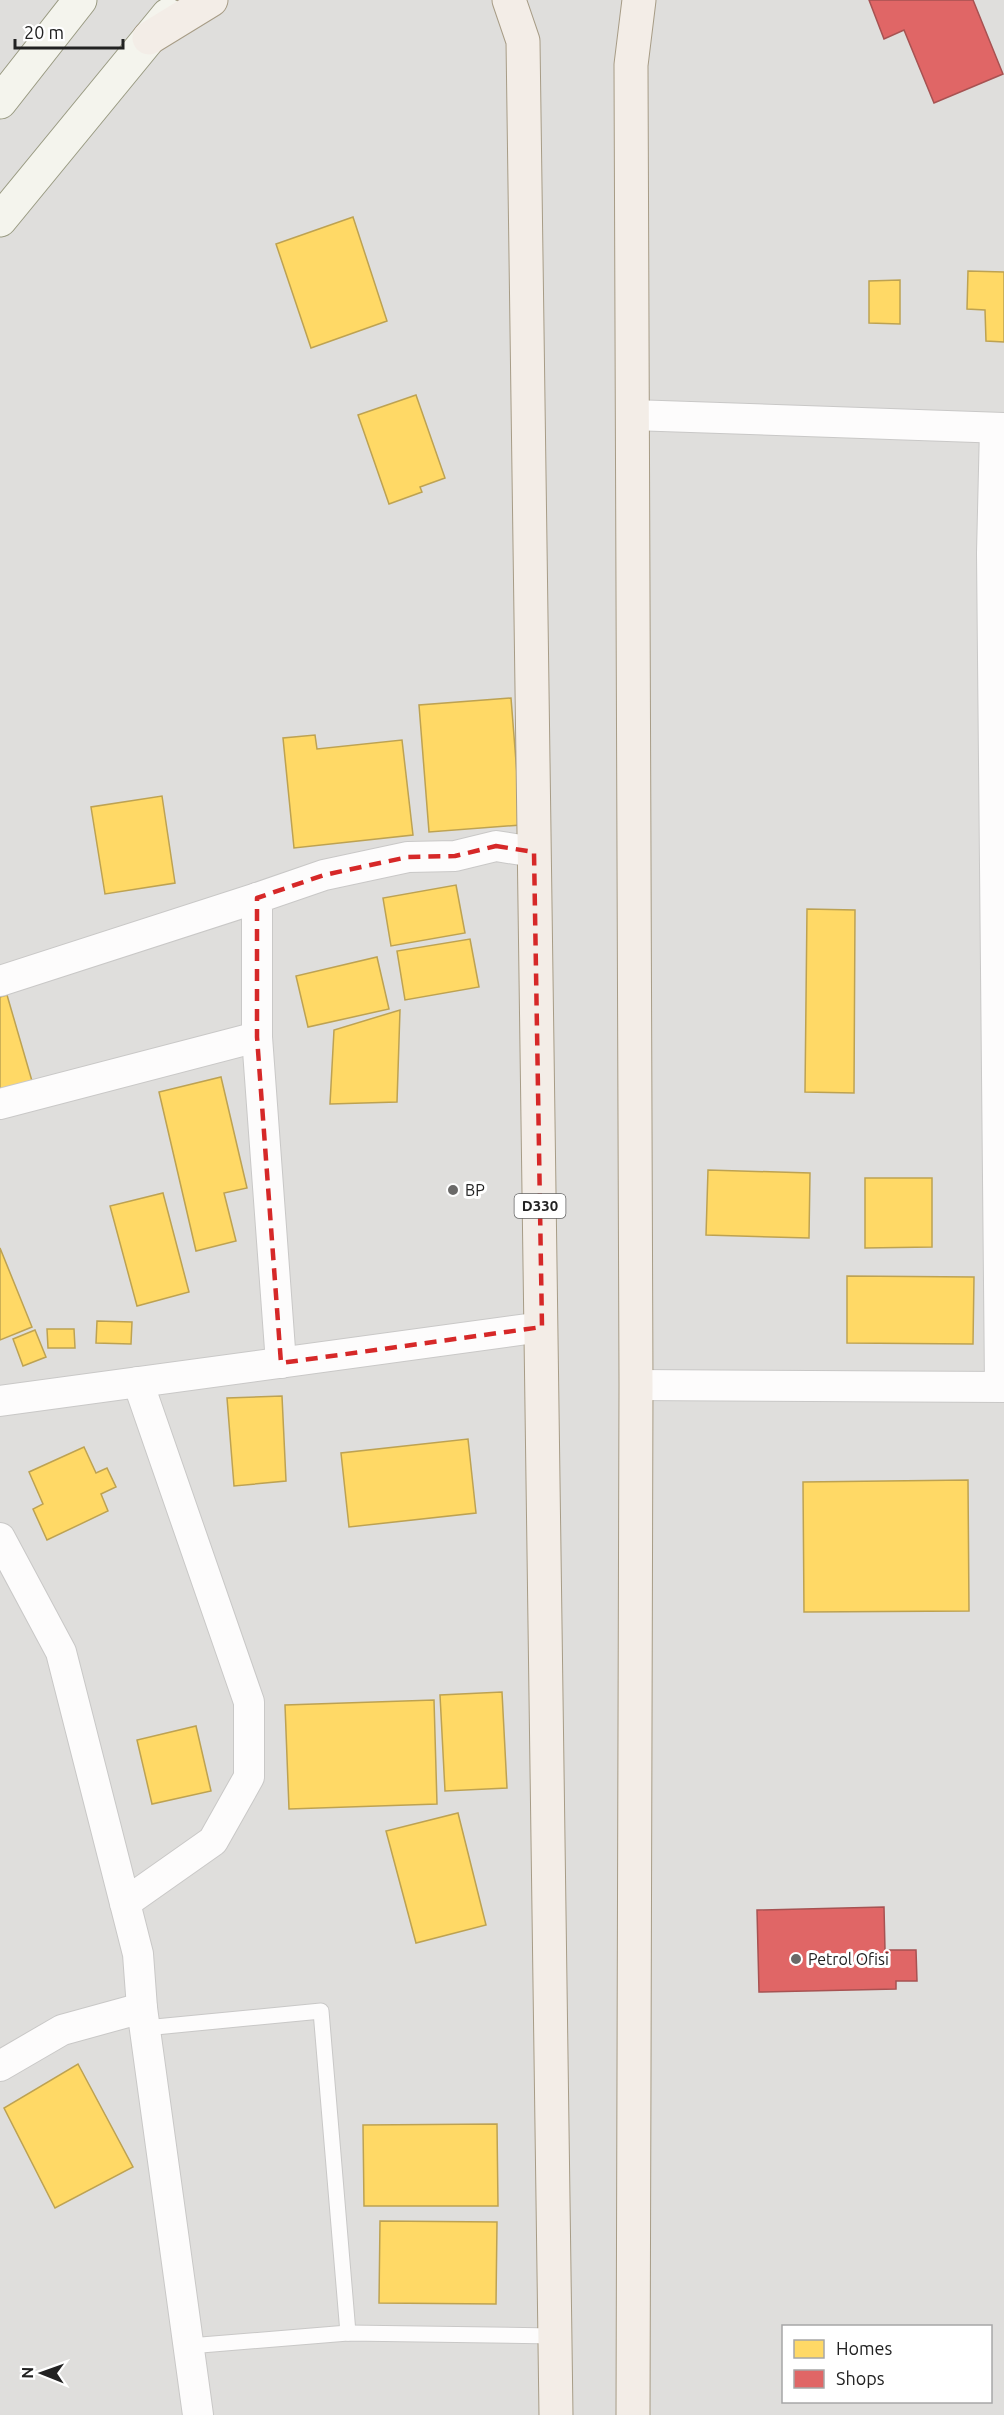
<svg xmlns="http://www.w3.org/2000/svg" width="1004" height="2415" viewBox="0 0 1004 2415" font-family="Ubuntu,sans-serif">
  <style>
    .residential { fill: #dfdedc; fill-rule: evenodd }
    .homes { fill: #ffd966; stroke: #bda252; stroke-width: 1.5 }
    .shops { fill: #e06666; stroke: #a75252; stroke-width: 1.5 }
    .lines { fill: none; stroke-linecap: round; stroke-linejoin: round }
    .lane-casing { stroke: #c9c8c7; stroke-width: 17 }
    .street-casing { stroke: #c9c8c7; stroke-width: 32 }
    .secondary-casing { stroke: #999a82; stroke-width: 35 }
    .primary-casing { stroke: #a79c86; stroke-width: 35 }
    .lane { stroke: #fdfcfc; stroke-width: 15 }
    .street { stroke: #fdfcfc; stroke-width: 30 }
    .secondary { stroke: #f4f4ed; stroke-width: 33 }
    .primary { stroke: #f3ede7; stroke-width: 33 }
    .marked { fill: none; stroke: #d62828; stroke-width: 4.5; stroke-dasharray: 12 8; stroke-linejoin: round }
    .poi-dot { fill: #6a6968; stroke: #fff; stroke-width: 2 }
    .labels { text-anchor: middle; stroke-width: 6; stroke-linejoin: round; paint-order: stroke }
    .shield { fill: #fff; stroke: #646464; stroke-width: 1.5 }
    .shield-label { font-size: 15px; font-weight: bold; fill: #222 }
    .poi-label { font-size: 16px; fill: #222; stroke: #fff; text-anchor: start }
  </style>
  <rect width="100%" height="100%" fill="#f0eeeb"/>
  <path class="residential" d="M0,0H1004V2415H0ZM784,2326H990V2402H784Z"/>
  <g class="homes">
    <polygon points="353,217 387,321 311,348 276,244"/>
    <polygon points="968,271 1004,272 1004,342 986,341 985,310 967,309"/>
    <polygon points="900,280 900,324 869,323 869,281"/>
    <polygon points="416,395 445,478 420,487 422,492 389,504 358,415"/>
    <polygon points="511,698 521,825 429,832 419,705"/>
    <polygon points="315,735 317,749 402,740 413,835 294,848 283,738"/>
    <polygon points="162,796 175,883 105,894 91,807"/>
    <polygon points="456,885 465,933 391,946 383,898"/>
    <polygon points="807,909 855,910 854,1093 805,1092"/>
    <polygon points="470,939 479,987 405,1000 397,951"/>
    <polygon points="377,957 389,1009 308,1027 296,976"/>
    <polygon points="7,995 32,1081 0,1090 0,997"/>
    <polygon points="400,1010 397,1102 330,1104 334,1030"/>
    <polygon points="221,1077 247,1188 224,1193 236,1241 196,1251 159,1092"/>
    <polygon points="708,1170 810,1173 809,1238 706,1235"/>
    <polygon points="865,1178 932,1178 932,1247 865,1248"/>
    <polygon points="163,1193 189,1292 137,1306 110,1206"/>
    <polygon points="0,1248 32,1327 0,1340"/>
    <polygon points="847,1276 974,1277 973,1344 847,1343"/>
    <polygon points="97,1321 132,1322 131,1344 96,1343"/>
    <polygon points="47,1329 74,1329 75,1348 48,1348"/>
    <polygon points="35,1330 46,1357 23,1366 13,1339"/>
    <polygon points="282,1396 286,1481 234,1486 227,1398"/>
    <polygon points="468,1439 476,1513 349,1527 341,1453"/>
    <polygon points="84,1447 96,1473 107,1468 116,1487 101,1494 108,1511 47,1540 33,1509 43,1504 29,1472"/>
    <polygon points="968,1480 969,1611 804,1612 803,1482"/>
    <polygon points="502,1692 507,1788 445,1791 440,1695"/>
    <polygon points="434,1700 437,1804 289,1809 285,1705"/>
    <polygon points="196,1726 211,1791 152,1804 137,1740"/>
    <polygon points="458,1813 486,1925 416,1943 386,1831"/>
    <polygon points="78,2064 133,2167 55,2208 4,2108"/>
    <polygon points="497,2124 498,2206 364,2206 363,2125"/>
    <polygon points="380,2221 497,2222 496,2304 379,2303"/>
  </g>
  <g class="shops">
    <polygon points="869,0 973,0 1003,74 934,103 904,30 884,39"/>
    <polygon points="884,1907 885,1950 916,1950 917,1981 896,1981 896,1989 759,1992 757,1910"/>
  </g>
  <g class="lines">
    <g class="lane-casing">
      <g id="lane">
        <polyline points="145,2028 321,2011 348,2333"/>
        <polyline points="189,2346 348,2333 555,2336"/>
      </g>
    </g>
    <g class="street-casing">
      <g id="street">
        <polyline points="632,415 1004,428"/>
        <polyline points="995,428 992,553 1000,1386"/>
        <polyline points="0,981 257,898"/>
        <polyline points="0,1104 257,1037"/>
        <polyline points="281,1363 257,1037 257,898 324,875 408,857 455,856 496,846 534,852"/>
        <polyline points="636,1385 1004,1387"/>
        <polyline points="0,1401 542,1327"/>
        <polyline points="0,1538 61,1652 138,1954 142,2008 198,2415"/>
        <polyline points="125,1903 213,1841 249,1777 249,1702 138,1382"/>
        <polyline points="0,2066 62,2030 142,2008"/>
      </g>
    </g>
    <g class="secondary-casing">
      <g id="secondary">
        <polyline points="0,102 80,0"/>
        <polyline points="0,220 168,15"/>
      </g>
    </g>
    <g class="primary-casing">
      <g id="primary">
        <polyline points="509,0 523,41 556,2415"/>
        <polyline points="149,38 211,0"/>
        <polyline points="633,2415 636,1385 631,65 639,0"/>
      </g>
    </g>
    <use href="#lane" class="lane"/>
    <use href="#street" class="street"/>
    <use href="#secondary" class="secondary"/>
    <use href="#primary" class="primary"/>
  </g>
  <path class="marked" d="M496,846L534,852L542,1327L281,1363L257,1037V898L324,875L408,857L455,856Z"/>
  <g class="poi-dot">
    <circle cx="453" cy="1190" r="6"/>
    <circle cx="796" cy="1959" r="6"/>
  </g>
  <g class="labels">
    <rect class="shield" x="514.5" y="1194" width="51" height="24" rx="4.5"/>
    <g class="shield-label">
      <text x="540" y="1211">D330</text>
    </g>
    <g class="poi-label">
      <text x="465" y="1196">BP</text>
      <text x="808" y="1965">Petrol Ofisi</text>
    </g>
  </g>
  <rect x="782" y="2325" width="210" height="78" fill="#ffffff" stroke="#a7a7a7" stroke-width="1.5"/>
  <rect x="794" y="2340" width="30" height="18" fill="#ffd966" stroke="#a7a7a7" stroke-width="1.5"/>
  <text x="836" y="2355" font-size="18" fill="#222222">Homes</text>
  <rect x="794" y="2370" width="30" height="18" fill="#e06666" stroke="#a7a7a7" stroke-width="1.5"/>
  <text x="836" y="2385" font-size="18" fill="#222222">Shops</text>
  <g transform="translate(42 2373) rotate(271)" stroke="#ffffff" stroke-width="4.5" paint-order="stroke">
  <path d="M0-4.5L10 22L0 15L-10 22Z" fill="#222222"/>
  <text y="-9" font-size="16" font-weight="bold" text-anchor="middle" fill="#222222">N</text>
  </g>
  <path d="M15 39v9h108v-9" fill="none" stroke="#222222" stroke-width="3"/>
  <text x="24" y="39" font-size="18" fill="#222222" stroke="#ffffff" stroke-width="4.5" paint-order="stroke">20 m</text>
</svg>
